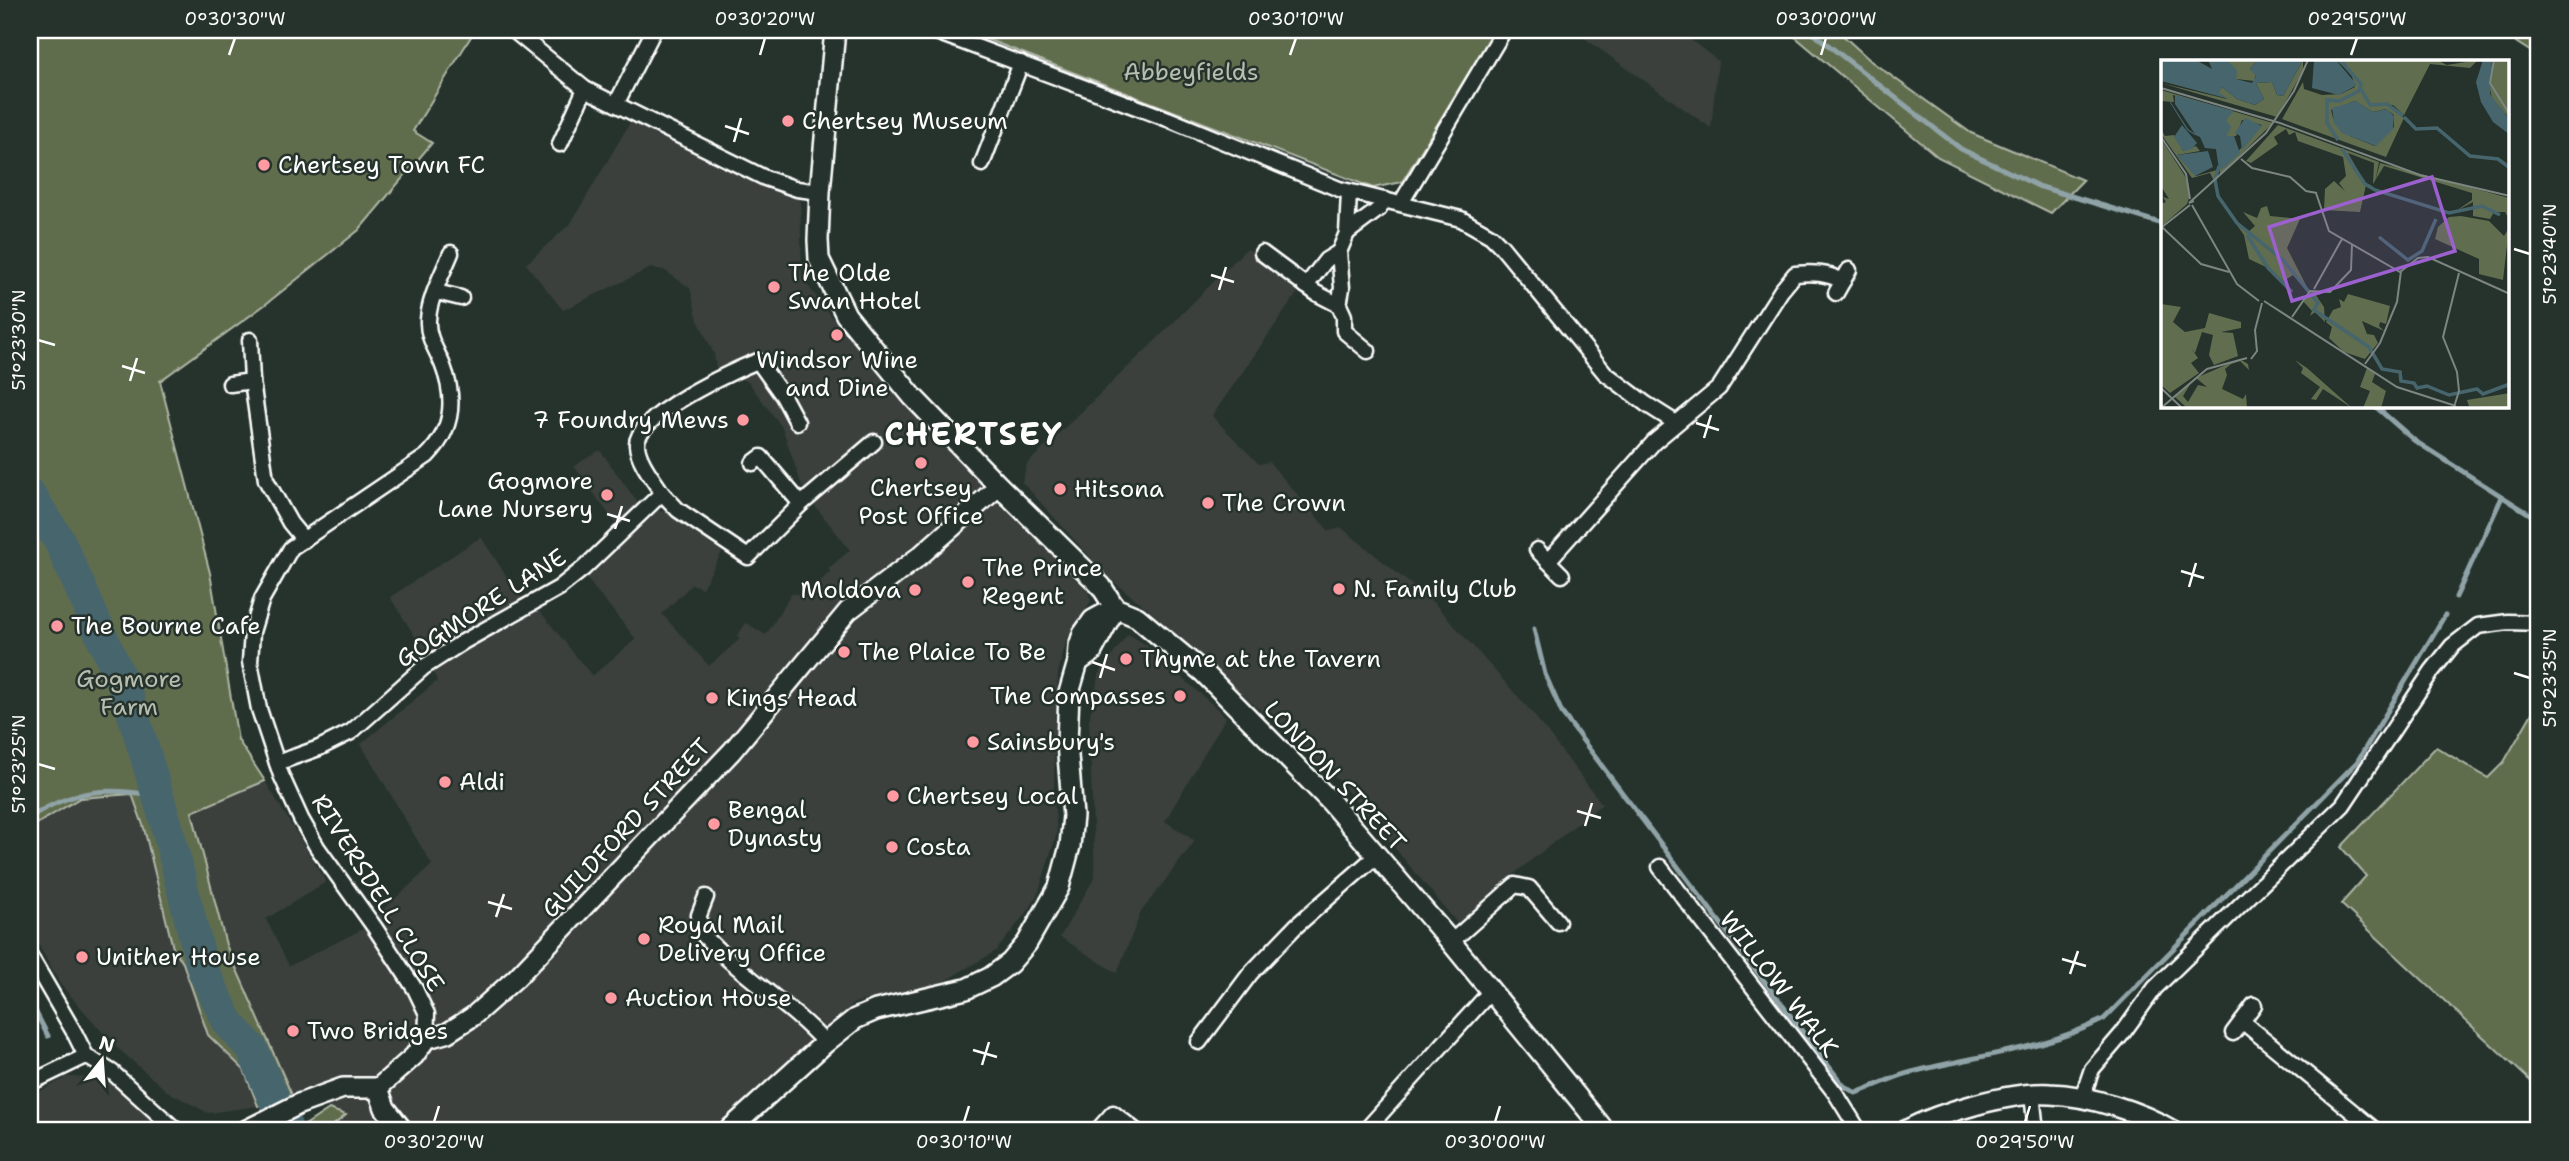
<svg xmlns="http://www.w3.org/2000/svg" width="2569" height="1161" viewBox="0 0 2569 1161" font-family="'Shantell Sans',sans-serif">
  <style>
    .built { fill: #3a403e }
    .green { fill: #606d4e; stroke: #b0b6a6; stroke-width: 2 }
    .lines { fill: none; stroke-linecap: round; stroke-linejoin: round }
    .stream { stroke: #90a3a7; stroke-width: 5 }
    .river { stroke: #46656d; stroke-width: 32 }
    .minor-casing { stroke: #fff; stroke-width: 19 }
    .tertiary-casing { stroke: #fff; stroke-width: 23 }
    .secondary-casing { stroke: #fff; stroke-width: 24 }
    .minor { stroke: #26332d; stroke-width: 14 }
    .tertiary { stroke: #26332d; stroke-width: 18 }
    .secondary { stroke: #26332d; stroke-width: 19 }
    .ticks { fill: none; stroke: #fff; stroke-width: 2.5 }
    .poi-dot { fill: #ff9aa2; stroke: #26332d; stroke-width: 2.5 }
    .labels { text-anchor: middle; stroke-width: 5; stroke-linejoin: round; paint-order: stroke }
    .park-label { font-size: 24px; fill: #b7bdaf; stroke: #26332d }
    .poi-label { font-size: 24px; fill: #fff; stroke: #26332d; text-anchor: start }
    .street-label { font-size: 24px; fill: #fff; stroke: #26332d }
    .district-label { font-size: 32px; font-weight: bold; letter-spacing: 2px; fill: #fff; stroke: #26332d }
    .inset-river { fill: none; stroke: #46656d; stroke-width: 3.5 }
    .inset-road { fill: none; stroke: #7d8581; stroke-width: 2 }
    .view { fill: #9c61cf; fill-opacity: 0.15; stroke: #9c61cf; stroke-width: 3.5 }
    .inset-edge { fill: none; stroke: #fff; stroke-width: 3.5 }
    .neatline { fill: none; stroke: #fff; stroke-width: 2.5 }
    .ticks-label { font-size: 18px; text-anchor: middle; fill: #fff }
  </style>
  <rect width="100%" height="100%" fill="#26332d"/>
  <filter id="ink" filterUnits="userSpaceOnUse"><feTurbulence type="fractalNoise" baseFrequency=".0143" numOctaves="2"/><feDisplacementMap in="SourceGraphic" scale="14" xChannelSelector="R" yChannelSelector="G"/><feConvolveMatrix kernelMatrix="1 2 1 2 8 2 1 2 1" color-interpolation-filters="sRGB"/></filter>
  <g filter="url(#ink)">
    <g class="built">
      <polygon points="1573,30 1678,30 1718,61 1711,128"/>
      <polygon points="631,121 800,196 802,278 843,332 1088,592 1091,601 1067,638 1058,673 1055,716 1054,800 1057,833 1047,865 1039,891 1030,908 996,951 941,983 854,1003 714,1131 326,1131 346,1115 291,1093 226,945 192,812 265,781 326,882 266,919 289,966 361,930 432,865 361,744 437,681 425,652 390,597 481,537 518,594 543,615 592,676 636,639 586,578 618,527 574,466 600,450 640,506 668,513 722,552 702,588 692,584 662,614 709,666 740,639 737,636 746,623 766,635 791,594 807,594 830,572 829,568 850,550 804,492 782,427 748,382 716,368 714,354 698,320 690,288 664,270 651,268 563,310 526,264 571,223"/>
      <polygon points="1246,249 1256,252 1298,292 1212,416 1259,464 1269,462 1329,531 1342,528 1435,604 1530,710 1602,804 1495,889 1459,925 1338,780 1149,610 1108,577 1022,482 1027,464 1153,343"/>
      <polygon points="1128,634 1145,644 1226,717 1165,821 1195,841 1141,912 1117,973 1060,937 1095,877 1089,721 1099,674"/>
      <polygon points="132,794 144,828 173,948 183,963 208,1035 244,1070 258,1106 208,1113 167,1091 114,1045 60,984 30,929 30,828 80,798"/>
      <polygon points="67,1077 100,1078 135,1098 159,1131 30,1131 30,1097"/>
    </g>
    <g class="green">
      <polygon points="30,30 475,30 413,131 432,143 359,230 266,304 160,381 210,573 238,740 265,781 192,812 226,945 291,1093 258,1106 244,1070 208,1035 183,963 173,948 144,828 132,794 80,798 30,828"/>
      <polygon points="963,30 1495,30 1402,182 1373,188"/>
      <polygon points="1787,30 1837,30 1872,62 1971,133 2083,180 2051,213 1938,157"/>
      <polygon points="2497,30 2539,30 2539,57"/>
      <polygon points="2539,701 2539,1089 2341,904 2366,876 2341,847 2436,747 2488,778 2504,762"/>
      <polygon points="329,1109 346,1115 326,1131 296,1131"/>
    </g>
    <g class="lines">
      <g class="stream">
        <polyline points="1809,30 1961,149 2038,186 2163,224"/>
        <polyline points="2375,406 2415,441 2539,520"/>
        <polyline points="2456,597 2502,497"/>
        <path d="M1534,629L1545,674L1562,713L1820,1055L1844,1086L1856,1093C1875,1086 1893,1077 1912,1072C1977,1055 2044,1050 2104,1019L2357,762L2445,615"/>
        <path d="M30,817C75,789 106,787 158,796"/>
        <polyline points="30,1001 48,1036"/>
        <polyline points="287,1131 288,1130"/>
      </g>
      <polyline class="river" points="30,495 59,540 126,691 166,823 203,970 228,1022 252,1049 288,1131"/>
      <g class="minor-casing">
        <g id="minor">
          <polyline points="513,30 585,89 765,178 797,189 820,192"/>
          <polyline points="931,30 1168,119 1339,189 1461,219 1491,236 1501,246 1605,373 1646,404 1676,423"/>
          <polyline points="616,104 654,30"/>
          <polyline points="560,144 585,89"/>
          <polyline points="982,164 1021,63"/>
          <polyline points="1349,192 1347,233 1339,252 1342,288 1339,305 1344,316 1344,331 1368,351"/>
          <polyline points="1401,203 1504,30"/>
          <polyline points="1347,233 1379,209 1385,200"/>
          <polyline points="1262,253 1316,293 1339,305"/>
          <polyline points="1306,286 1326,260 1339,252"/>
          <polyline points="436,292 461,298"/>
          <polyline points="1836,293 1849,270"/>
          <polyline points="250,340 252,381 266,480 290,523 304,540"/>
          <polyline points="230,384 252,381"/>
          <polyline points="753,463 761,457 801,504"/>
          <polyline points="662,493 678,510 748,557 801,504 874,442"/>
          <polyline points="1537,550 1562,575"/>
          <path d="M1548,561L1654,442L1719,388L1781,291L1795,274C1814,272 1826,273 1843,281"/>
          <path d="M277,763L319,748L351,732L424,667L463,642L559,588L584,568L662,493C654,480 638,461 637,445C634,416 734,370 758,361L783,396L797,422"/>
          <polyline points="1660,867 1836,1094 1859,1131"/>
          <path d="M706,897L699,915V930C736,973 787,1001 825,1043"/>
          <polyline points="1451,942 1515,885 1529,888 1558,922"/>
          <polyline points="30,956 74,1032 86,1056 112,1072 177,1131"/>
          <polyline points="2242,1021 2376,1131"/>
          <polyline points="2233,1033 2254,1005"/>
          <path d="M426,1039L427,1014L415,989L375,928L317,847L301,819L281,775L259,709L250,662L252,632L262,599L291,548L427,456C453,430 456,400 443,366C437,350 427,338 428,320C429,298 443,273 451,253"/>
          <polyline points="1199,1042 1250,974 1296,926 1376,856"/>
          <polyline points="30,1083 86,1056"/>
          <polyline points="2032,1094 2036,1131"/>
          <polyline points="2082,1098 2092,1069 2122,1034 2155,988 2343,805 2432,671 2452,646 2478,626 2508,622 2539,623"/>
          <polyline points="1097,1131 1113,1113 1136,1131"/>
          <polyline points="1365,1131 1491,991"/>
        </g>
      </g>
      <g class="tertiary-casing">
        <polyline id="tertiary" points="378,1088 414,1056 426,1039 447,1033 472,1017 516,978 732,751 848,611 921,555 999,486"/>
      </g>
      <g class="secondary-casing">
        <g id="secondary">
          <polyline points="835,30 820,192 818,240 819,259 846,315 913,397 999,486 1101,586 1115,608 1137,617 1204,673 1330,801 1451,942 1605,1131"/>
          <polyline points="1078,662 1091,653 1115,608"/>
          <polyline points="245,1131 299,1104 343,1088 378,1088 385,1108 403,1131"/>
          <polyline points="728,1131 825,1043 855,1019 876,1010 966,989 991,977 1010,963 1027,943 1059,887 1070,846 1073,816 1067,743 1069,693 1078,662 1079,646 1083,634 1093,620 1115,608"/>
          <path d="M1905,1131C1941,1112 2009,1092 2050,1094C2088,1095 2141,1112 2173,1131"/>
        </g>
      </g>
      <use href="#minor" class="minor"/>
      <use href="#tertiary" class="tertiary"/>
      <use href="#secondary" class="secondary"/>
    </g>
  </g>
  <path class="ticks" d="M229,55L235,38M760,55L765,38M1290,55L1296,38M1821,55L1826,38M2351,55L2357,38M725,126L749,134M734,142L741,118M2514,249L2530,254M1211,275L1234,282M1219,290L1226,267M38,340L55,345M122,366L145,373M130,381L137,358M1696,423L1719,430M1704,438L1711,415M607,514L630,521M615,529L622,506M2181,571L2204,578M2189,587L2196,563M1092,662L1115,670M2514,673L2530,678M1100,678L1107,654M38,764L55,769M1577,811L1601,818M1585,826L1592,803M488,902L512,909M496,917L504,894M2062,959L2086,966M2070,974L2078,951M973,1050L997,1057M982,1065L989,1042M434,1122L439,1106M964,1122L969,1106M1495,1122L1500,1106M2025,1122L2030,1106"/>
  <g class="poi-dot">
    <circle cx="788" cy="121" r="7"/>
    <circle cx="264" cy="165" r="7"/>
    <circle cx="774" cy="287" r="7"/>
    <circle cx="837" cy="335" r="7"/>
    <circle cx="743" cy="420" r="7"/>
    <circle cx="921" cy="463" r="7"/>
    <circle cx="1060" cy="489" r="7"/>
    <circle cx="607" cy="495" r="7"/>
    <circle cx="1208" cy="503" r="7"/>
    <circle cx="968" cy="582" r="7"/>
    <circle cx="1339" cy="589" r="7"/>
    <circle cx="915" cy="590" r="7"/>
    <circle cx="57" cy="626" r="7"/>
    <circle cx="844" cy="652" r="7"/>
    <circle cx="1126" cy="659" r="7"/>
    <circle cx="1180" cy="696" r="7"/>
    <circle cx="712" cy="698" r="7"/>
    <circle cx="973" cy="742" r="7"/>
    <circle cx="445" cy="782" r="7"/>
    <circle cx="893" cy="796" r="7"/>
    <circle cx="714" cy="824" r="7"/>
    <circle cx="892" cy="847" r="7"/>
    <circle cx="644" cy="939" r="7"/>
    <circle cx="82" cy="957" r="7"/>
    <circle cx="611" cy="998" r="7"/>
    <circle cx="293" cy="1031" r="7"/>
  </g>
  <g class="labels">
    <g class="park-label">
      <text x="1191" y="80">Abbeyfields</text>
      <text x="129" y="687">Gogmore<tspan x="129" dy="28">Farm</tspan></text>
    </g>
    <g class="poi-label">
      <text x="802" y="129">Chertsey Museum</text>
      <text x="278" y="173">Chertsey Town FC</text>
      <text x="788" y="281">The Olde<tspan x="788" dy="28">Swan Hotel</tspan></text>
      <text x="837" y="368" text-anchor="middle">Windsor Wine<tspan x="837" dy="28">and Dine</tspan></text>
      <text x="729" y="428" text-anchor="end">7 Foundry Mews</text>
      <text x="593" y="489" text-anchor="end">Gogmore<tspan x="593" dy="28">Lane Nursery</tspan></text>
      <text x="921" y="496" text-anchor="middle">Chertsey<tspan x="921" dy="28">Post Office</tspan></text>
      <text x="1074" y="497">Hitsona</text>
      <text x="1222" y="511">The Crown</text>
      <text x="982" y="576">The Prince<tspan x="982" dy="28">Regent</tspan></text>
      <text x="1353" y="597">N. Family Club</text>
      <text x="901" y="598" text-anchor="end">Moldova</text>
      <text x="71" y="634">The Bourne Cafe</text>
      <text x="858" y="660">The Plaice To Be</text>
      <text x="1140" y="667">Thyme at the Tavern</text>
      <text x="1166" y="704" text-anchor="end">The Compasses</text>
      <text x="726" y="706">Kings Head</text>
      <text x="987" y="750">Sainsbury's</text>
      <text x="459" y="790">Aldi</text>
      <text x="907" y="804">Chertsey Local</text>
      <text x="728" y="818">Bengal<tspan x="728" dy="28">Dynasty</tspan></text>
      <text x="906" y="855">Costa</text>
      <text x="658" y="933">Royal Mail<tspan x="658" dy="28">Delivery Office</tspan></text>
      <text x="96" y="965">Unither House</text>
      <text x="625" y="1006">Auction House</text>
      <text x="307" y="1039">Two Bridges</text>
    </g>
    <g class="street-label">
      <text transform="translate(481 608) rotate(-33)" y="8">GOGMORE LANE</text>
      <text transform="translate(1335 776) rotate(47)" y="8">LONDON STREET</text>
      <text transform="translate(626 828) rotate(-47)" y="8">GUILDFORD STREET</text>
      <text transform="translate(378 893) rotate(58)" y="8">RIVERSDELL CLOSE</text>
      <text transform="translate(1779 984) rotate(52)" y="8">WILLOW WALK</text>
    </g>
    <g class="district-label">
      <text x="974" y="445">CHERTSEY</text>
    </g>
  </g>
  <g transform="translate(2161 60)">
    <rect width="348" height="348" fill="#26332d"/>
    <path d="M66,0H96L89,9L95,14L93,21L75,19ZM142,0V11L116,57L0,23L66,39L57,33L61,27L76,39L94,45L103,39L95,23L111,22L116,35L122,36ZM175,0H276L286,5L317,0L309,8L269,4L243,55L232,45L215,44L229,46L243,58L225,97L121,59L142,22L143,29L161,35L180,34L194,27L190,13ZM194,41L212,52L225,49L233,55V67L214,86L189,76L172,58L170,50ZM332,0H348V58L331,39L327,19ZM0,30L112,63L59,115L57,90L50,87L60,90L63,107L101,65L81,60L75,76L65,77V60L70,52L12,35L13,42L0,41ZM117,65L218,102L214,122L219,103L348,138V159L344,152H333L329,159L312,156V142L295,151L311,140V133L223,106L212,124L213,103L187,93L204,123L212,126L205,125L199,152L163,150L164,129L173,121L184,131L178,123L185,116L182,97L137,81L134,72L128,75L125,69L113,77L117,84L90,103L85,101ZM0,69L4,76L13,75L22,91L35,86L39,91L16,95L35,116L56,110L53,121L49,113L31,118L0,74ZM0,79L24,116L29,135L26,144L1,166L0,144L5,142L2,137L8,139L0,126ZM58,140L86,173L94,166L82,152L96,158L100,148L106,146L109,156L139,159L126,188L148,231L132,215L121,222L109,209L88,199L83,175ZM300,156L328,161L343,176L348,168L342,220L318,214V199L274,179L277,167L288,157ZM152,231L163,247L164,262L154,252L149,256L151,251L142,241ZM187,234L229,246L225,264L219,262L218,266L223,271L201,261L206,274L213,275L217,283L204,299L183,292L168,278L171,267L165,262L172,250L180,247L178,239L183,242ZM0,244L20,247L12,262L24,272L44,268L48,253L80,262V268L60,272L72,273L77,296L53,305L48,295L52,275L41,272L34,293L30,288L37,298L30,303L38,313L9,333L0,325ZM76,300L82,301L87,304L88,310L79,301L70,304L64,309L66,315L61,329L82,339L85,334L86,348H26L13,336L30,323L22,336L27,342L37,325L46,327L35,318ZM134,300L146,308L191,348L162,329L155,340L150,339L159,327L140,313L142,308ZM206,308L214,314L211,322L225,331L220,348H202L209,331L199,327ZM349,333L348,348L308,346L306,340Z" fill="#606d4e" fill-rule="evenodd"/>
    <path d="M0,0H35L51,9L47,0H66L76,10L75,19L91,23L95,16L89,9L96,0H142L122,36L116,35L111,22L95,23L103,39L94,45L76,39L61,27L58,33L68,39L0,21ZM153,0H175L196,25L178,35L151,28ZM322,0H331L329,34L348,59V74L332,62L320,42L315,22ZM14,35L73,51L65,60L70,67L66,74L72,69L65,76H73L79,93L64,107L58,110L55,89L44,88L39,77L32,74L26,70L8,41L0,39L9,41L27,69L34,74L14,44ZM195,41L212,52L226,49L233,56L232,69L215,86L181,73L173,63L171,48ZM84,58L101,66L81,90L79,76L74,73ZM21,65L36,83L31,89L22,91L13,77ZM47,91L52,107L34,116L16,95Z" fill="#46656d"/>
    <path class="inset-river" d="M200,29L209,45L226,44L242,56M243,57L255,69L276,68L309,96L337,99L349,108M177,80L166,63V40L178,41L198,31L200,24L179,0M181,89L204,124L214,130L288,153L321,146L339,155M58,106L54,120L57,136L76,163L122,200L157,243L153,250L208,287L221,309L239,312L240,321L253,323L256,328L266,326L288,335L316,329L322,334L349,324M86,175L107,208L131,232M218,177L247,200L261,191L275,159"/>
    <path class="inset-road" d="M333,0L329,23L349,55M0,28L119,63L259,115L349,136M0,77L25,114L29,139M80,99L91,108L129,117L145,131L156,133M155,133L168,171L239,212L257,198L267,197L349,234M33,141L28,143L105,73L133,31L147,0M29,145L1,167L40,204L68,212M31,145L76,224L98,241M153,229L181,179M103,241L236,327L295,346M131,257L149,231L169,232L190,210L191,184M90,299L96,291L94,270L101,243M204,304L219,283L236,242L240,211M0,328L21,348M293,347L298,331L296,312L282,277L298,213M0,348L46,309L86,298"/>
    <path class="view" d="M271,117L294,191L131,241L108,167Z"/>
    <rect width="348" height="348" class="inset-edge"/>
  </g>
  <rect width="2569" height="1161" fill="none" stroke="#26332d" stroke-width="77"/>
  <g transform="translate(102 1060) rotate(17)" stroke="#26332d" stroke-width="5" paint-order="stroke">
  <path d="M0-5L12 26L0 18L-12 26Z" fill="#ffffff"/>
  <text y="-10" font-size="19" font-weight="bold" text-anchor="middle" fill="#ffffff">N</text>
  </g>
  <rect x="38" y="38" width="2492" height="1084" class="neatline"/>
  <g class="ticks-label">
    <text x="235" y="25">0°30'30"W</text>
    <text x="765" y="25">0°30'20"W</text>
    <text x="1296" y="25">0°30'10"W</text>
    <text x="1826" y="25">0°30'00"W</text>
    <text x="2357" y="25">0°29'50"W</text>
    <text transform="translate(2550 254) rotate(-90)" y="6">51°23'40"N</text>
    <text transform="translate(19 340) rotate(-90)" y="6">51°23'30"N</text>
    <text transform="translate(2550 678) rotate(-90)" y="6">51°23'35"N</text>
    <text transform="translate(19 764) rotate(-90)" y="6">51°23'25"N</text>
    <text x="434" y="1148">0°30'20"W</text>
    <text x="964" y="1148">0°30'10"W</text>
    <text x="1495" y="1148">0°30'00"W</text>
    <text x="2025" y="1148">0°29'50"W</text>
  </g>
</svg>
